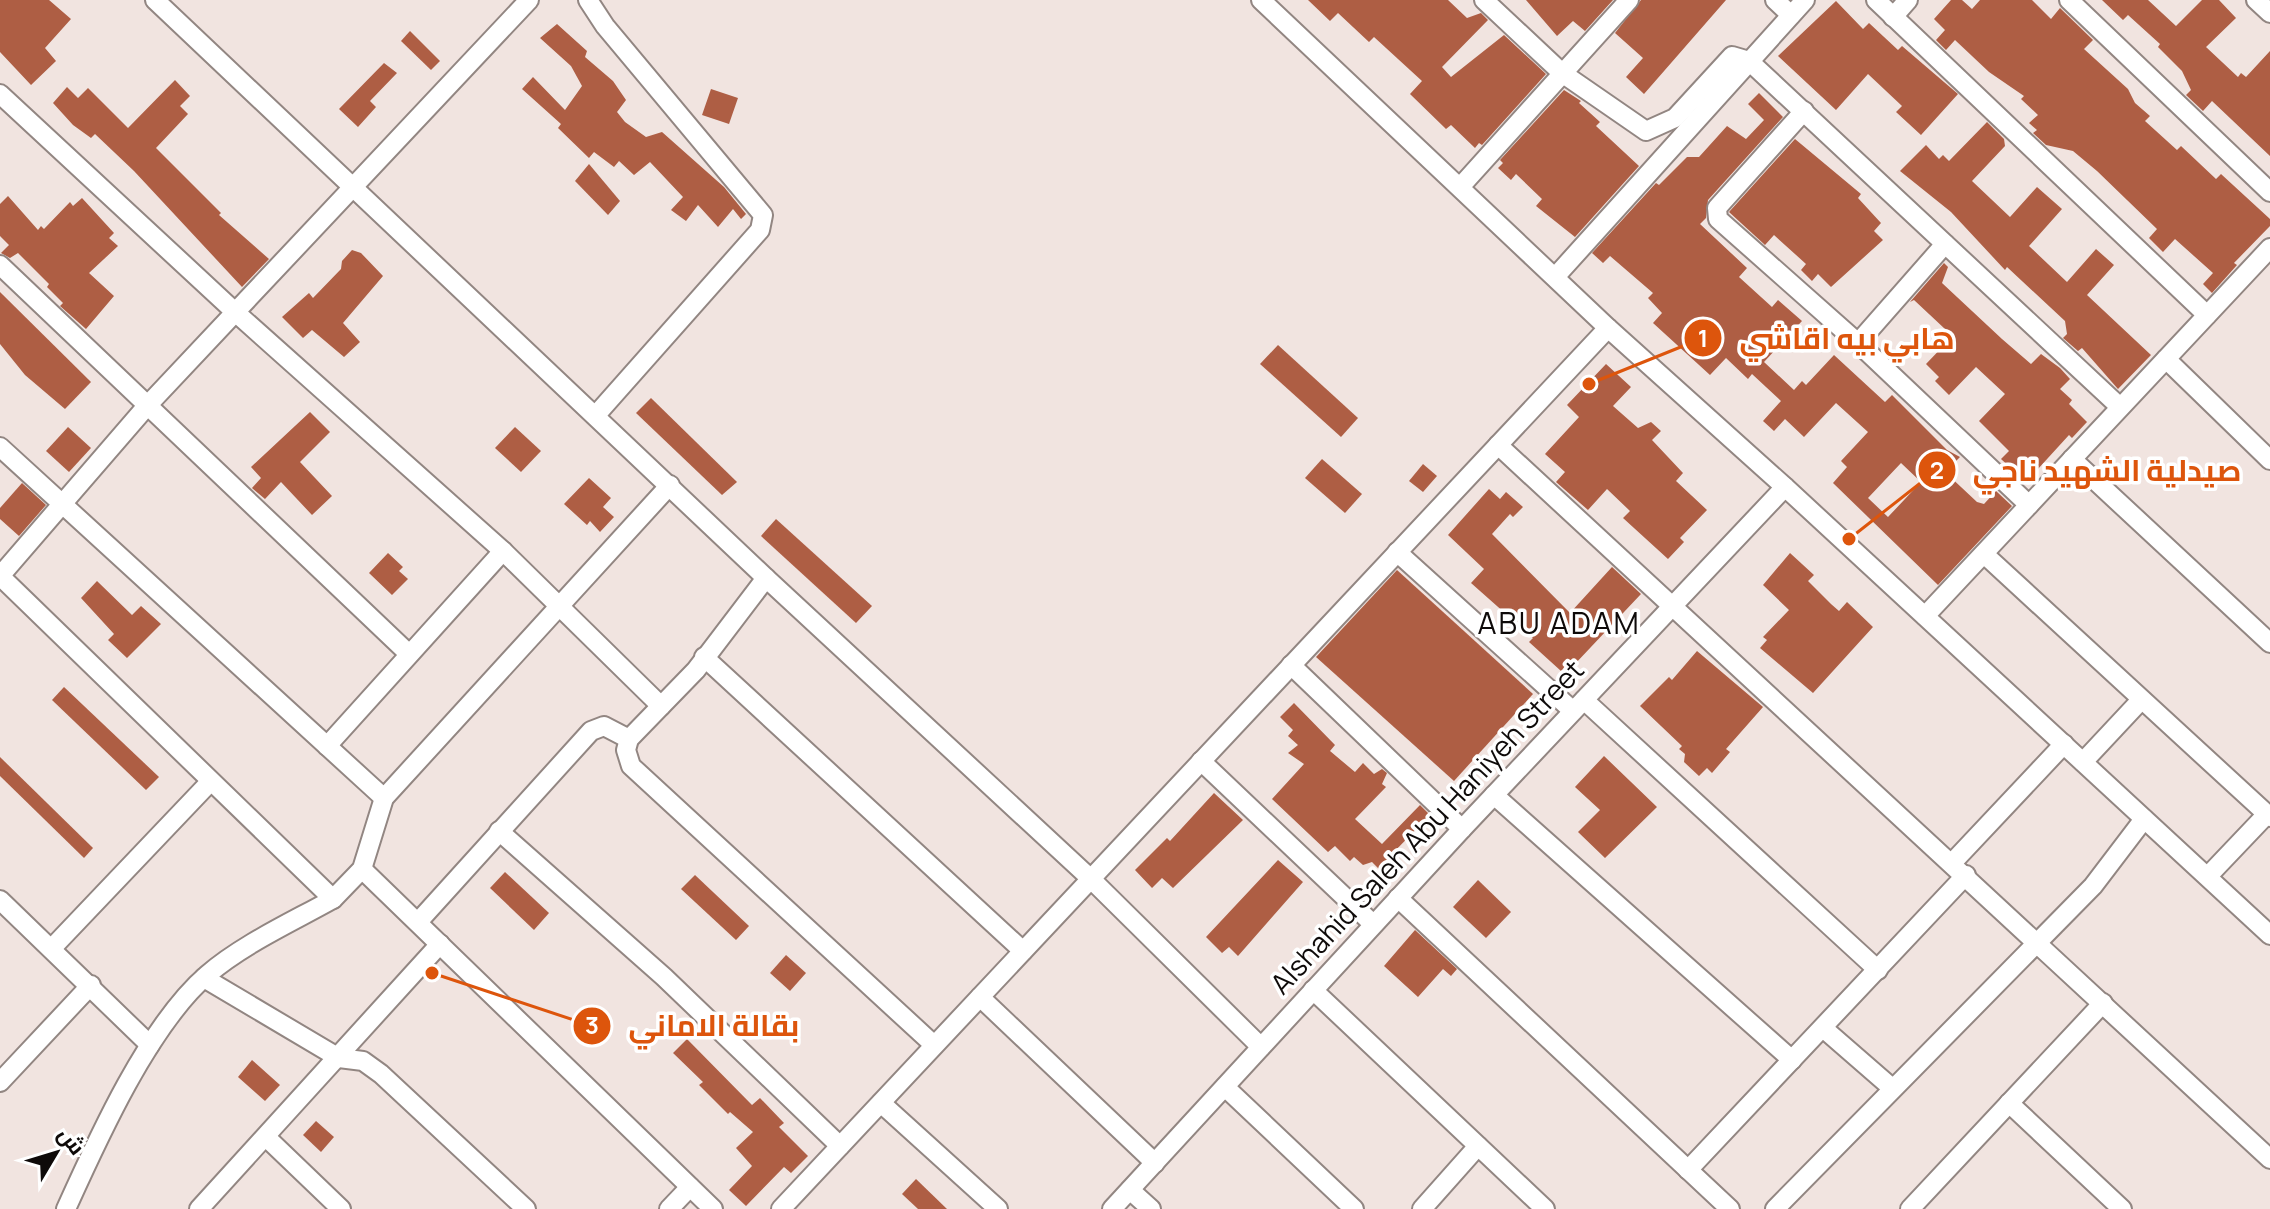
<svg xmlns="http://www.w3.org/2000/svg" width="2270" height="1209" viewBox="0 0 2270 1209" font-family="Manrope,Cairo,sans-serif">
  <style>
    .building { fill: #ae5e44; fill-rule: evenodd }
    .lines { fill: none; stroke-linecap: round; stroke-linejoin: round }
    .street-casing { stroke: #928682; stroke-width: 22 }
    .street { stroke: #fff; stroke-width: 18 }
    .labels { text-anchor: middle; stroke-width: 7; stroke-linejoin: round; paint-order: stroke }
    .street-label { font-size: 28px; fill: #0e0a09; stroke: #fff }
    .neighbourhood-label { font-size: 30px; letter-spacing: 2px; fill: #0e0a09; stroke: #fff }
    .leader { fill: none; stroke: #dd550c; stroke-width: 3 }
    .callout-dot { fill: #dd550c; stroke: #fff; stroke-width: 3 }
    .mark-label { font-size: 24px; text-anchor: middle; font-weight: bold; fill: #fff }
    .callout-label { font-size: 30px; text-anchor: middle; font-weight: bold; fill: #dd550c; stroke: #fff; stroke-width: 7; stroke-linejoin: round; paint-order: stroke }
  </style>
  <rect width="100%" height="100%" fill="#f1e4e0"/>
  <g class="building">
    <polygon points="0,0 49,0 71,19 45,48 56,61 31,85 0,52"/>
    <polygon points="1308,0 1448,0 1467,18 1481,13 1488,20 1442,67 1451,77 1504,35 1546,74 1482,145 1479,143 1475,148 1451,125 1446,129 1410,94 1422,81 1374,37 1369,42 1338,13 1330,21"/>
    <polygon points="1526,0 1613,0 1585,31 1573,21 1557,36"/>
    <polygon points="1641,0 1726,0 1644,94 1626,77 1643,58 1615,33"/>
    <polygon points="1951,0 1962,0 1972,9 1980,0 2032,0 2051,19 2060,8 2093,40 2084,49 2128,89 2135,103 2150,116 2145,121 2177,150 2181,146 2216,179 2221,174 2270,219 2270,226 2234,263 2237,265 2212,293 2203,284 2213,273 2175,239 2163,252 2149,238 2157,229 2097,171 2073,151 2046,145 2033,133 2037,130 2029,123 2038,115 2021,99 2024,96 1989,72 1955,40 1946,50 1936,40 1945,30 1934,19"/>
    <polygon points="2102,0 2148,0 2176,26 2202,0 2219,0 2236,18 2206,47 2238,77 2241,73 2246,77 2270,51 2270,156 2212,101 2203,111 2186,95 2191,90 2182,71 2158,47 2160,44 2128,15 2123,20"/>
    <polygon points="1836,1 1863,29 1869,23 1898,50 1902,46 1958,94 1921,135 1896,112 1902,106 1868,74 1836,110 1778,56"/>
    <polygon points="557,24 587,51 585,57 613,81 626,100 617,112 625,122 646,137 662,132 724,187 746,214 741,219 733,209 718,227 698,205 686,221 671,210 683,197 650,162 634,175 619,161 614,167 594,152 589,158 558,128 561,124 522,89 533,77 565,110 582,86 571,66 540,38"/>
    <polygon points="410,31 440,61 431,70 401,41"/>
    <polygon points="384,63 397,73 370,101 376,107 358,127 339,109"/>
    <polygon points="175,80 190,96 180,106 188,114 156,148 221,213 219,215 269,259 242,287 134,171 95,134 91,138 73,125 53,103 67,87 78,98 88,88 128,128"/>
    <polygon points="711,89 738,98 729,124 702,115"/>
    <polygon points="1564,90 1581,101 1579,103 1600,122 1596,126 1639,166 1575,237 1536,206 1542,199 1516,174 1511,180 1498,168 1503,163 1500,160"/>
    <path d="M1759,93L1783,117L1708,200L1706,218L1700,224L1747,268L1739,277L1772,307L1778,300L1802,321L1764,362L1794,390L1802,381L1806,385L1834,355L1885,402L1892,395L1947,450L1960,457L1945,472L1977,502L1984,504L1996,491L2012,506L1938,585L1833,483L1847,467L1841,461L1868,432L1836,403L1804,437L1785,419L1774,431L1763,421L1781,401L1752,374L1748,379L1726,358L1710,375L1653,323L1662,313L1648,298L1653,293L1610,256L1603,263L1592,253L1656,183L1659,185L1687,157H1699L1727,126L1746,139L1764,120L1748,104ZM1901,463L1921,482L1888,517L1868,498Z"/>
    <polygon points="1987,122 2004,139 2005,146 1972,181 2010,217 2037,187 2062,209 2029,246 2067,282 2096,249 2114,265 2087,295 2151,355 2118,389 2082,348 2078,351 2063,338 2067,334 2065,321 2007,267 2005,270 1951,212 1900,171 1926,145 1939,159 1943,155 1949,161"/>
    <polygon points="1795,139 1861,194 1858,198 1881,223 1874,231 1883,240 1831,287 1818,274 1812,281 1801,270 1806,264 1774,235 1765,245 1729,212"/>
    <polygon points="589,164 620,201 608,215 575,181"/>
    <polygon points="8,196 38,230 41,226 44,229 70,202 73,206 82,198 114,233 109,238 118,246 89,273 114,296 86,329 60,306 63,303 47,287 49,284 18,253 10,258 1,253 9,245 0,236 0,204"/>
    <polygon points="352,250 361,253 383,276 343,323 360,342 344,357 312,330 303,338 282,317 309,293 313,298 341,269 342,261"/>
    <polygon points="1944,263 1948,267 1942,283 2002,339 2031,364 2041,354 2060,368 2070,379 2060,389 2072,400 2069,404 2087,422 2072,438 2069,435 2026,482 2001,459 2009,451 1979,421 2005,394 1976,367 1949,395 1935,381 1939,377 1926,364 1950,339 1942,331 1945,329 1914,300 1910,302"/>
    <polygon points="0,292 91,382 65,409 25,375 0,344"/>
    <polygon points="1278,345 1358,418 1341,437 1260,364"/>
    <polygon points="1606,364 1631,387 1613,406 1638,428 1651,422 1661,431 1652,440 1683,473 1676,481 1707,510 1680,538 1684,542 1668,559 1623,518 1630,511 1607,489 1588,510 1556,482 1565,472 1545,454 1579,417 1567,405"/>
    <polygon points="651,398 737,482 722,495 636,413"/>
    <polygon points="310,412 330,432 300,462 332,496 312,515 281,482 265,499 252,488 261,478 251,467"/>
    <polygon points="68,427 91,448 69,472 46,451"/>
    <polygon points="515,427 541,451 521,472 495,448"/>
    <polygon points="1322,459 1362,494 1345,513 1305,478"/>
    <polygon points="1423,464 1437,476 1423,492 1409,481"/>
    <polygon points="589,478 611,498 603,507 614,517 600,532 590,521 587,525 564,504"/>
    <polygon points="22,483 46,505 19,536 0,519 0,508"/>
    <polygon points="1489,489 1500,499 1506,492 1523,507 1513,517 1510,514 1492,534 1570,613 1612,567 1641,594 1574,665 1570,661 1561,671 1529,642 1533,638 1471,583 1484,569 1448,535"/>
    <polygon points="776,519 872,606 856,623 761,536"/>
    <polygon points="388,553 403,567 399,571 408,579 392,595 369,573"/>
    <polygon points="1790,553 1814,575 1808,581 1831,604 1839,611 1847,602 1873,627 1813,693 1760,648 1767,640 1763,637 1789,610 1763,585"/>
    <polygon points="1397,570 1533,694 1454,781 1316,657"/>
    <polygon points="97,581 132,615 141,606 161,624 127,658 108,640 114,634 81,598"/>
    <polygon points="1697,651 1763,707 1726,749 1730,752 1712,773 1707,768 1699,776 1684,762 1685,754 1679,749 1682,746 1640,706 1669,677 1672,680"/>
    <polygon points="64,687 159,777 146,790 52,700"/>
    <polygon points="1294,703 1335,745 1330,751 1355,772 1363,763 1374,774 1382,769 1387,773 1382,784 1386,787 1355,819 1382,844 1420,805 1430,815 1392,854 1395,857 1381,871 1372,862 1363,865 1354,857 1350,861 1335,846 1328,852 1272,799 1304,764 1288,753 1298,745 1288,736 1293,730 1280,717"/>
    <polygon points="1604,756 1657,807 1605,858 1578,832 1600,810 1575,787"/>
    <polygon points="0,757 93,848 84,858 0,776"/>
    <polygon points="1214,793 1243,820 1173,888 1162,878 1152,888 1135,870 1167,838 1170,841"/>
    <polygon points="1278,860 1303,882 1238,956 1229,947 1222,953 1206,937"/>
    <polygon points="505,872 549,913 534,930 490,888"/>
    <polygon points="695,875 749,926 736,940 681,889"/>
    <polygon points="1478,880 1511,912 1486,938 1453,907"/>
    <polygon points="1415,930 1457,969 1451,976 1443,969 1418,997 1384,966"/>
    <polygon points="786,955 806,973 790,991 770,973"/>
    <polygon points="687,1039 752,1105 760,1098 784,1123 779,1127 808,1156 791,1173 784,1167 746,1206 729,1190 752,1166 736,1148 753,1132 730,1112 728,1114 699,1085 703,1082 673,1053"/>
    <polygon points="252,1060 280,1085 265,1101 238,1077"/>
    <polygon points="316,1121 334,1137 321,1152 303,1135"/>
    <polygon points="916,1179 947,1209 918,1209 902,1194"/>
  </g>
  <g class="lines">
    <g class="street-casing">
      <g id="street">
        <polyline points="155,0 766,578 1091,879 1261,1047"/>
        <polyline points="588,0 605,26 763,215 760,230 596,415"/>
        <polyline points="1261,0 1608,328 1785,487 2270,935"/>
        <polyline points="1484,0 1562,73 1646,131 1675,118 1732,56 1749,61 2120,407"/>
        <polyline points="1775,0 1791,15"/>
        <polyline points="1876,0 2207,315"/>
        <polyline points="2069,0 2270,192"/>
        <polyline points="2256,0 2270,13"/>
        <polyline points="1893,17 1908,0"/>
        <polyline points="0,94 234,311 503,551 661,706"/>
        <polyline points="1804,111 1717,208 1718,219 1858,343 2029,505"/>
        <polyline points="1461,186 1629,0"/>
        <polyline points="0,265 409,654"/>
        <polyline points="1556,276 1805,0"/>
        <polyline points="1858,343 1945,244"/>
        <polyline points="2166,359 2270,460"/>
        <polyline points="1498,445 2270,1159"/>
        <polyline points="0,447 384,798"/>
        <polyline points="2072,459 2270,643"/>
        <polyline points="1397,552 1573,711"/>
        <polyline points="1984,554 2270,817"/>
        <polyline points="0,576 146,407 529,0"/>
        <polyline points="0,576 333,899"/>
        <polyline points="766,578 696,670 629,739 626,750 631,766 934,1045"/>
        <polyline points="1925,616 2270,248"/>
        <polyline points="704,657 1023,951"/>
        <polyline points="1291,665 1462,829"/>
        <polyline points="1584,700 1878,970"/>
        <polyline points="327,746 503,551"/>
        <polyline points="1201,761 1373,924"/>
        <polyline points="2083,762 2141,700"/>
        <polyline points="1494,795 1792,1060"/>
        <polyline points="499,831 664,977 840,1146"/>
        <polyline points="1952,863 2064,744"/>
        <polyline points="362,869 713,1209"/>
        <polyline points="2208,876 2267,814"/>
        <polyline points="1398,898 1730,1209"/>
        <polyline points="0,900 150,1045"/>
        <polyline points="418,922 591,731 604,726 629,739"/>
        <polyline points="52,948 210,782"/>
        <polyline points="204,978 339,1058 363,1061 381,1074 526,1209"/>
        <polyline points="1313,990 1545,1209"/>
        <polyline points="980,997 1155,1163"/>
        <polyline points="1823,1028 1892,1088"/>
        <polyline points="0,1082 91,985"/>
        <polyline points="1225,1087 1354,1209"/>
        <polyline points="881,1103 998,1209"/>
        <polyline points="2009,1103 2122,1209"/>
        <polyline points="267,1138 341,1209"/>
        <polyline points="1688,1170 1966,875"/>
        <polyline points="1130,1190 1151,1209"/>
        <path d="M66,1209C98,1138 149,1025 207,975C243,944 292,922 333,899L362,869L384,798L670,485"/>
        <polyline points="199,1209 440,944"/>
        <polyline points="669,1209 690,1187"/>
        <polyline points="781,1209 1608,328"/>
        <polyline points="1112,1209 1462,829 1785,487"/>
        <polyline points="1422,1209 1478,1146"/>
        <polyline points="1775,1209 2093,886 2144,819"/>
        <polyline points="1910,1209 2103,1003"/>
      </g>
    </g>
    <use href="#street" class="street"/>
  </g>
  <g class="labels">
    <g class="street-label">
      <text transform="translate(1427 827) rotate(-47)" y="10">Alshahid Saleh Abu Haniyeh Street</text>
    </g>
    <g class="neighbourhood-label">
      <text x="1559" y="634">ABU ADAM</text>
    </g>
  </g>
  <path class="leader" d="M1589 384L1703 338M1849 539L1937 470M432 973L592 1026"/>
  <g class="callout-dot">
    <circle cx="1589" cy="384" r="8"/>
    <circle cx="1849" cy="539" r="8"/>
    <circle cx="432" cy="973" r="8"/>
    <circle cx="1703" cy="338" r="20"/>
    <circle cx="1937" cy="470" r="20"/>
    <circle cx="592" cy="1026" r="20"/>
  </g>
  <g class="mark-label">
    <text x="1703" y="347">1</text>
    <text x="1937" y="479">2</text>
    <text x="592" y="1034">3</text>
  </g>
  <g class="callout-label">
    <text x="1847" y="349">هابي بيه اقاشي</text>
    <text x="2107" y="481">صيدلية الشهيد ناجي</text>
    <text x="714" y="1036">بقالة الاماني</text>
  </g>
  <g transform="translate(56 1153) rotate(52)" stroke="#ffffff" stroke-width="6" paint-order="stroke">
  <path d="M0-6L14 30L0 20L-14 30Z" fill="#0e0a09"/>
  <text y="-12" font-size="22" font-weight="bold" text-anchor="middle" fill="#0e0a09">ش</text>
  </g>
</svg>
